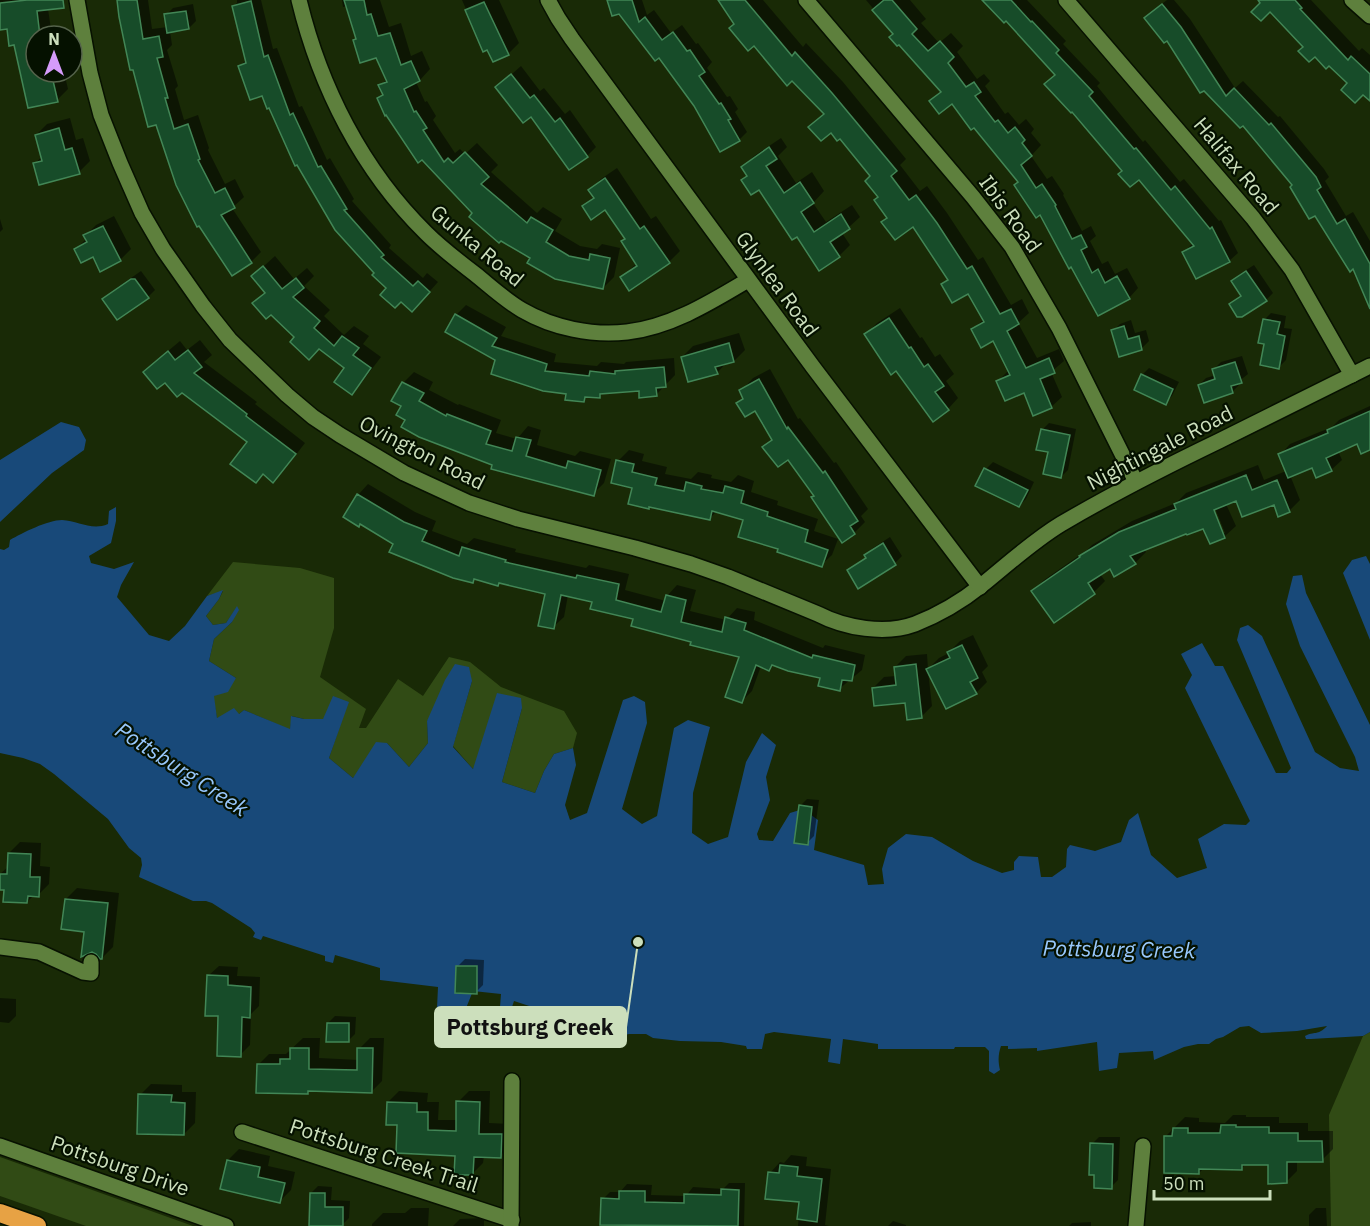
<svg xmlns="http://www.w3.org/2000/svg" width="1370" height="1226" viewBox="0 0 1370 1226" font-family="'IBM Plex Sans',sans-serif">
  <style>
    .green { fill: #314b15 }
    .water { fill: #184979 }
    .shadow { fill: #0007; fill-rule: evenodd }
    .building { fill: #174c29; stroke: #428656; stroke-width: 1.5 }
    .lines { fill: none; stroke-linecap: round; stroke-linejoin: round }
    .minor-casing { stroke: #071101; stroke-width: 18 }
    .highway-casing { stroke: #071101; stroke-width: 21 }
    .minor { stroke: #5e803d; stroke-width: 15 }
    .highway { stroke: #e7a244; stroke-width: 18 }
    .labels { text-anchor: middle; stroke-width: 4.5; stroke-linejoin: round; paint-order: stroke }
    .street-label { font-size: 21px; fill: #ccdfbc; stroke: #051100 }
    .water-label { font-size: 22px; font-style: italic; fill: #98c8fc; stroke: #051100 }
    .leader { fill: none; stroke: #ccdfbc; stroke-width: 2 }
    .callout-dot { fill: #ccdfbc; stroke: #051100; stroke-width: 2 }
    .callout { fill: #ccdfbc; stroke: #ccdfbc; stroke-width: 2 }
    .callout-label { font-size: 22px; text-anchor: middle; font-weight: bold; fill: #111 }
  </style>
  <rect width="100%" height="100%" fill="#192a06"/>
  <g class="green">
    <polygon points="233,562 300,568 334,578 334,628 320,677 366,709 359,728 366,728 398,679 423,696 449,657 470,662 501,687 564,711 577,733 573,748 554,754 544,771 535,793 502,782 522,708 473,769 453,746 472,681 427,721 428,743 409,767 387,743 353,778 329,758 348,702 323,719 304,719 292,716 290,730 244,710 239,714 217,718 213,696 236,678 209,661 214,639 232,622 237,607 226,623 213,625 206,616 219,599 223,591 207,596"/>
    <polygon points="1370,1032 1370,1226 1331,1226 1329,1115 1363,1036"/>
    <polygon points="0,1157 193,1226 86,1226 0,1196"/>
  </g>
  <g class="water">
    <polygon points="61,422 79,427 86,440 84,450 52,473 0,522 0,460"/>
    <path d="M116,507V521L111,543L89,556L91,563L114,569L134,562L121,585L117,597L149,635L169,641L185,626L207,596L223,590L219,599L206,616L213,625L226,623L237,606L239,610L232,622L214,639L209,661L236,678L228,692L214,696L217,718L234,708L239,714L244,710L290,729L291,716L304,719H323L333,696L349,702L329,758L353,778L376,742L387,743L409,767L428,743L427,721L445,680L455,664L469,667L472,681L453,747L473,769L497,693L521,698L522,708L502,782L535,793L544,771L554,754L573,748L576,765L565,805L570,820L587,813L623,700L634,696L645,702L647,723L622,809L642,824L657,816L674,728L688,720L710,727L693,793L692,833L708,844L728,837L746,762L762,733L776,745L766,777L770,800L757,834L759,840L773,841L790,813L803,809L818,820L814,850L864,865L868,885L884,884L882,869L888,848L906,834L932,837L973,861L1002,873L1014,870V862L1019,856L1038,857L1041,877H1052L1066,867L1067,849L1070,845L1095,851L1121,842L1129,820L1138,813L1151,855L1177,878L1207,868L1198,839L1224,824L1246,825L1250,821L1185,688L1192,675L1181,654L1202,643L1215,666H1223L1276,773H1287L1291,768L1237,640L1240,628L1248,625L1262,636L1315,752L1340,768L1359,771L1355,757L1300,646L1286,604L1293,576L1302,575L1306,593L1370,725V1032L1363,1036L1311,1039H1306L1305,1036C1314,1031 1318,1036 1327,1026L1297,1031L1261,1033L1249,1026L1240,1027L1223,1037L1216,1039L1209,1044H1198L1184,1047L1154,1060L1153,1051L1119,1053L1117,1068L1099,1071L1097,1042L1037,1051V1048L1008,1049V1046H1001C998,1055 998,1061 1000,1070L994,1074L989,1071V1051L985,1047H955L954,1049H878V1044L843,1039L840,1064L828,1062L831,1039L774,1032L765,1034L762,1049H747L746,1046L721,1042L680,1041L653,1038L646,1034H629L621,1036L514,1001L511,1010L500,1007L501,994L473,991C466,1007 465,1020 445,1018L437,1008L438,987L380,980V968L335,955L333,963L325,961V956L263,936L261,940L253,937L255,933L251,928L212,903L206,901H193L139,877L142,865L141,858L129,848L108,819L54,774L40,764L23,758L0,753V549L4,550L9,547L10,540C22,533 48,520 62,520C78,521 92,531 108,524L109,511Z"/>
    <polygon points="1366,556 1370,564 1370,640 1343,573 1352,560"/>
  </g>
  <g class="shadow">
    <polygon points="0,0 58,0 48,9 52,36 36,36 36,72 64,72 68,89 57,100 29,106 15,44 8,27 0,28"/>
    <polygon points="119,0 148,0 152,29 168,27 166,15 173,8 193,4 196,21 189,28 170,31 172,45 167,50 178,86 175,89 184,120 198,115 209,148 208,150 225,184 235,179 244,197 232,208 261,252 251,262 232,274"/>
    <polygon points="237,0 261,0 273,49 277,48 299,107 302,106 327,160 330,158 354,199 352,201 391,245 389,248 423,278 427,273 438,282 421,301 388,288 376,273 263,94 239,67 247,59 234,6 237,3"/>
    <polygon points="342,0 380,0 389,27 401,23 411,56 422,51 430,69 420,80 416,82 425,102 427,101 436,116 433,120 455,153 460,149 465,154 477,143 498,165 491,172 537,213 543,207 562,219 555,231 580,246 597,249 602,244 620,248 614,277 603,288 532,258 379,99 384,93 380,86 387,79 377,56 354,40 357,37 347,6 343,7"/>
    <polygon points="462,0 499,0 519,43 508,54 487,48 484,50"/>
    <polygon points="609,0 642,0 647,15 654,10 671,33 682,25 696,44 698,43 712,62 707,68 727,97 730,96 738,109 735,112 747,132 739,140 695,106 660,56"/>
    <polygon points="720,0 763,0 803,47 806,43 843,82 906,159 900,165 920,191 927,186 947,213 978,260 983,257 1011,305 1022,299 1029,313 1018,323 1037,358 1059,349 1064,361 1051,372 1062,397 1051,407 1025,391 998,381 1009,370 994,339 973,329 984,319 968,292 943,284 949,279 913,225 888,217 872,176 840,136 831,131 811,127 825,113 736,23"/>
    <polygon points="866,0 910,0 926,19 921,23 939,43 951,33 963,46 957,52 977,79 984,74 990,81 985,86 1005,114 1008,112 1019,125 1026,119 1034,129 1031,133 1041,145 1031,156 1047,179 1052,176 1064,194 1063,195 1082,231 1091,226 1096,236 1090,241 1102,264 1108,261 1115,274 1127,268 1138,288 1129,298 1099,314 1041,213 1020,181 952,102 931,101 942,91"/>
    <polygon points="986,0 1027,0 1066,41 1063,44 1100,83 1097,86 1143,142 1145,140 1180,182 1184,179 1219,221 1221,220 1238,253 1229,261 1184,252 1193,243 1139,177 1123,171 1056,74 1006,19"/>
    <polygon points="1167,0 1174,0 1190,19 1235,88 1243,81 1278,117 1280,116 1324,169 1329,177 1325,181 1346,216 1353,212 1370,241 1370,307 1354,267 1293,185 1154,10"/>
    <polygon points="1259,0 1311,0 1359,51 1362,48 1370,55 1370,99 1329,64 1305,47"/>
    <polygon points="521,66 540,91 544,88 565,114 570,110 596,147 587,156 531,115 497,87"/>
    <polygon points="70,118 76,140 83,138 90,161 79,172 35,164 42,156 36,135 47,124"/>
    <polygon points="781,138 787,147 778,156 796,183 812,172 824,191 813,203 826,222 852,205 860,217 849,227 842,233 850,245 839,256 820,269 797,235 759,188 743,180 748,175 743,167 754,156"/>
    <polygon points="617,168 651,219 656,216 680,251 669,262 622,277 637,263 626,238 605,208 584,207 594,196 590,190 601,179"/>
    <polygon points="114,216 131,249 120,260 93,255 76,249 87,238 85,236 96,225"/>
    <polygon points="0,219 3,229 0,232"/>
    <polygon points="275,256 294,279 307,268 314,276 304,286 330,310 324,316 344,335 354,326 369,336 363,344 381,357 362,382 351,393 346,368 319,347 296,337 271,313 254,303 266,292 253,276"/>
    <polygon points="1254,265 1273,293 1266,300 1239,318 1230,304 1242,294 1233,281 1240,274"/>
    <polygon points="141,271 155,290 148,297 104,299 111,292"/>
    <polygon points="466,305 506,327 501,336 556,354 554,362 597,366 601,362 624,364 626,362 674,358 675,375 656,395 640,390 603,393 599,397 588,395 584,400 497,359 456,315"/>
    <polygon points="900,308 920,338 922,337 935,357 940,354 954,374 946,381 958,398 948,409 896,369 866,334 877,323"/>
    <polygon points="1271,313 1286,316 1284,328 1292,329 1286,360 1279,367 1266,343 1264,320"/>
    <polygon points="1131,320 1135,333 1146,330 1149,341 1142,348 1120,355 1113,331 1120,324"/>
    <polygon points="739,333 745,350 734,361 727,362 717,373 682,357 693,346"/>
    <polygon points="200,340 212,355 204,362 257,402 255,404 305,443 284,470 273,481 249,442 165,381 145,372 156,361 180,341 187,350"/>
    <polygon points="1242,356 1248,374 1238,382 1239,385 1232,392 1199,385 1206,378 1216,375 1214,369 1221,362"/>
    <polygon points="1149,368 1179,382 1172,396 1165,403 1142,375"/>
    <polygon points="770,369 798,419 800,418 834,463 836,462 868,509 861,516 865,522 854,533 843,541 815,495 788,458 764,447 773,439 756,409 738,403 744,397 742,390 753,378"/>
    <polygon points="414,372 433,382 429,390 458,405 459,404 501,420 496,433 517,439 528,426 541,430 537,445 575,456 580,451 611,459 604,483 593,494 493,465 407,419 403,405 403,383"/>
    <path d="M1370,406V449L1357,442L1338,451L1342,460L1331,470L1313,466L1290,475L1300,500L1289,511L1274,503L1237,499L1226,504L1236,526L1225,536L1210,542L1204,527L1144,549L1146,552L1135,563L1111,567L1100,574L1105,581L1094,592L1054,621L1033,591L1044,580L1087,550L1092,545L1132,521L1176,503L1186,493L1258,465L1264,480L1286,471L1280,455L1290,444L1332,427L1339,420ZM1213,503L1225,533H1222L1210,504Z"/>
    <polygon points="1049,423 1076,429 1068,470 1061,477 1042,430"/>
    <polygon points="629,450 644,454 642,461 667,467 665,474 691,479 698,472 712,475 711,478 731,482 738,475 754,481 751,492 778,501 777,505 818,519 814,531 838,539 832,555 821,565 780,548 745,519 717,511 710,518 634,487 618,461"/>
    <polygon points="993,462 1034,482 1026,499 1019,506 986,469"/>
    <polygon points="368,484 415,512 436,521 432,531 467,544 474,538 516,549 515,552 586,568 589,565 629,574 625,590 666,601 667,596 677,585 696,590 690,611 726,620 737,608 755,612 754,620 823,648 825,645 865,655 862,670 839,689 822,677 774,664 769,669 761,666 752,691 742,701 741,656 693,641 594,601 568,595 564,617 553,627 547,592 500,582 498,585 475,578 472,581 395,543 358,495"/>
    <polygon points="890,537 902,556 895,563 858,587 849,571 856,564 867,557 866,555 873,548"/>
    <polygon points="973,635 988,666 982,672 987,682 976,693 928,671 932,706 921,717 907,701 873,688 884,677 896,676 895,667 906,656 927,654 928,669 939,658 949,653 949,652 960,641"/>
    <polygon points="807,799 819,800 814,836 807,843 800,806"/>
    <polygon points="20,842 41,843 40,866 50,867 49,884 38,895 34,895 27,902 5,889 0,888 0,874 9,866 9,853"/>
    <polygon points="77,888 119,893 113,947 102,958 66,899"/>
    <polygon points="465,959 484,960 483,985 476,992 458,966"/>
    <polygon points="219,966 238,967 237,976 260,977 259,1006 251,1014 250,1045 240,1055 219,1015 208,976"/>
    <polygon points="0,998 16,999 16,1016 9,1023 0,1022"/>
    <polygon points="335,1016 356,1017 355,1034 348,1041 328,1023"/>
    <polygon points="303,1038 320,1038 319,1058 359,1060 359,1049 370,1038 384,1038 382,1081 371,1092 310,1090 308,1093 258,1065 269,1054 286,1054"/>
    <polygon points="151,1084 182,1085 182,1092 196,1092 195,1123 184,1134 140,1095"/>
    <polygon points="399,1091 428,1093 427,1102 439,1102 438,1120 457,1120 458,1102 469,1091 490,1091 489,1123 512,1124 511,1145 500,1156 484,1156 483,1163 472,1174 456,1154 398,1124 388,1102"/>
    <polygon points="1233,1115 1246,1115 1246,1117 1279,1117 1279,1123 1308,1123 1308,1131 1333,1131 1333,1149 1322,1160 1297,1161 1297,1171 1286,1182 1269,1163 1246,1164 1242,1168 1204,1168 1199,1173 1166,1136 1185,1117 1199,1118 1199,1122 1225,1123"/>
    <polygon points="1099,1137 1120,1137 1118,1180 1111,1187 1092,1144"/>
    <polygon points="239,1149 270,1156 268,1166 295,1172 291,1190 280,1201 228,1160"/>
    <polygon points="791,1155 807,1157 806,1166 831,1169 825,1225 829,1226 798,1226 800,1201 770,1173 780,1162 784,1163"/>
    <polygon points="729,1183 745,1183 744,1226 620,1226 603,1199 610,1192 620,1192 627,1184 652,1185 651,1195 686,1196 693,1187 723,1189"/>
    <polygon points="318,1186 332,1187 331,1200 350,1201 349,1218 342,1225 311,1193"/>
    <polygon points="411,1208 429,1208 428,1226 372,1226 372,1224 383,1213 405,1213"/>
    <polygon points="1316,1208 1326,1208 1327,1226 1309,1226 1309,1215"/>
    <polygon points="484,1218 484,1226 453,1226 460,1219"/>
    <polygon points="893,1221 906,1225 906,1226 888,1226"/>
    <polygon points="1091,1222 1091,1226 1069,1226 1072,1223"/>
  </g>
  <g class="building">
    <polygon points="27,0 63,0 64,8 37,11 40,36 36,36 36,72 51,72 58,102 28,108 14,45 9,46 7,29 0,30 0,3"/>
    <polygon points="117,0 137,0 143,39 159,36 163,57 157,58 168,98 165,98 174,129 188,124 200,159 198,160 215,193 225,188 235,208 221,215 252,263 232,276 199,226 197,227 176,185 156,125 148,127 133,70 130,70 119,17"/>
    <polygon points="344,0 364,0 367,15 371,14 378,36 390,33 401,65 411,61 420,81 404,89 414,112 416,111 427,128 423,130 444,162 448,158 453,163 465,152 489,177 481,184 527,223 531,217 553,230 546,242 569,256 589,260 590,254 610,258 603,289 555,279 527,263 530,258 501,241 499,243 469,217 472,213 422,160 418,163 386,115 385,116 377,98 383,95 378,85 387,82 376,58 360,63 353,40 356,39"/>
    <polygon points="607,0 632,0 639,22 645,17 662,40 673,32 687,51 690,50 705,72 699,76 719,104 721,103 731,119 728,120 740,141 720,152 694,106 659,58 655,61 619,14 612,16"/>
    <polygon points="718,0 745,0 792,56 795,52 832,93 897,171 891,176 909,200 916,195 937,223 967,269 972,266 1000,314 1011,309 1019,324 1007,331 1026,368 1049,358 1055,373 1040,379 1052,408 1033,416 1024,393 1005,401 996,381 1010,375 993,341 981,348 971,329 984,322 968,294 952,303 941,284 948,280 913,227 895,240 881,222 887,218 874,200 878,197 865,181 870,176 840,139 837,141 831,133 821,141 808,127 824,114 792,81 787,86 754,46 748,51 729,28 734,24"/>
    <polygon points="884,0 892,0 917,29 912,34 928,51 940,41 954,57 948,63 966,87 974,82 981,92 975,96 995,122 998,120 1008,133 1015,127 1025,140 1022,143 1032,156 1021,165 1036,188 1042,184 1056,205 1055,206 1072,239 1081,235 1087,247 1081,250 1092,273 1098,269 1105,283 1117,276 1130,299 1098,316 1071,267 1069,269 1040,215 1036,218 1014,185 1018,182 974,128 971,130 952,104 939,114 929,101 941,92 899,45 897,46 889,37 893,34 872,10"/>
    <polygon points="982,0 1011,0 1031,22 1032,21 1059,50 1056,53 1093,92 1089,96 1134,149 1136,148 1171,190 1175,186 1210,229 1212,227 1230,262 1196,279 1182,252 1194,246 1139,180 1130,187 1118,174 1122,171 1072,112 1071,113 1044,84 1055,75 1006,21 1004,23"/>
    <polygon points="1258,0 1295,0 1302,8 1300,9 1348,60 1351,56 1370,74 1370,101 1363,95 1355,103 1341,90 1347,83 1329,66 1326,69 1315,57 1309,62 1298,51 1303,47 1270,12 1261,21 1251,12 1260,3"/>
    <polygon points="251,1 264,57 268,55 290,115 293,113 318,167 321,166 347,209 344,210 384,255 381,257 413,286 418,281 430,292 412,312 401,302 395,308 380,295 386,288 372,275 374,273 335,230 297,165 295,166 269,108 267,109 262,96 250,100 238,66 246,63 232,6"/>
    <polygon points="484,2 509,55 493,62 487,50 483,52 465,10"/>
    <polygon points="1162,4 1181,27 1226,96 1234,88 1269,125 1271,123 1316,177 1321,187 1317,190 1337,224 1345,219 1370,264 1370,309 1353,269 1350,272 1315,216 1309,219 1290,187 1292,185 1243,126 1240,128 1204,91 1200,93 1167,41 1164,43 1144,18"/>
    <polygon points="186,11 189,29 167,33 164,14"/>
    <polygon points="511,74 530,98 534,95 555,122 560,118 588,157 569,170 531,117 523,123 495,87"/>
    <polygon points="59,128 65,150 72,148 80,174 39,185 33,163 42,161 35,135"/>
    <polygon points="769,147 777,159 766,166 784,193 800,182 814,203 801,212 814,232 841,214 850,229 830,242 840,257 819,271 797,237 792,240 759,190 751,195 741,180 747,176 741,167"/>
    <polygon points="605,178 640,229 644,226 670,263 629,291 620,277 637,266 621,241 625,239 605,210 591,220 582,206 594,198 588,190"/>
    <polygon points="103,226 121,261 100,272 93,257 81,263 74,249 87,242 83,235"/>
    <polygon points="263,266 282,289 296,278 304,288 293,297 320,321 314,328 334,346 342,336 359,348 353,355 371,368 352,395 334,382 344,368 319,349 309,360 290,342 294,337 271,315 266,319 252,303 265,293 251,276"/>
    <polygon points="1246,271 1267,301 1242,317 1237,317 1229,304 1241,296 1231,281"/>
    <polygon points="131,279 135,279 149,298 117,320 102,299"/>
    <polygon points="455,314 497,338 492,346 547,364 545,371 589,376 590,371 615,374 615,371 664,367 666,387 656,388 657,396 639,398 639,391 600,394 600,398 585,397 584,402 565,400 566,394 543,391 491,374 495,360 445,332"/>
    <polygon points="889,318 909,348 911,347 924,367 928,364 944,386 935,392 949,410 933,422 896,371 891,375 864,334"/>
    <polygon points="1263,319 1280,322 1277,334 1285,336 1279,369 1260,365 1264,344 1258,343"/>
    <polygon points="1124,326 1128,339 1139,336 1142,350 1119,357 1111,330"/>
    <polygon points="729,343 734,362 715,367 718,374 688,382 681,357"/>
    <polygon points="188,350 202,367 194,373 247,414 246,416 296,454 273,483 263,474 256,483 230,464 247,442 182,393 177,397 165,383 157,389 143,372 168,351 175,360"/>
    <polygon points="1235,362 1242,383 1231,386 1233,393 1204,403 1198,385 1215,379 1212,369"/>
    <polygon points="1141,374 1173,389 1166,405 1134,390"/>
    <polygon points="759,379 787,429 788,427 823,473 825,471 858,521 850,526 855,534 842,543 811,497 814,496 788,460 778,467 762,447 772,440 755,411 745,417 736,403 743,399 739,390"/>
    <polygon points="402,382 424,393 419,401 446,416 447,414 491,431 486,444 512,451 516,437 531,440 526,456 566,468 568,461 601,470 594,496 491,469 492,465 419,437 401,427 405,420 396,415 401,406 391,401"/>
    <polygon points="1370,411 1370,450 1361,454 1357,444 1326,458 1332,471 1316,478 1312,468 1288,478 1278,454 1328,433 1327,430"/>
    <polygon points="1041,429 1070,435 1061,478 1043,474 1048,452 1036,450"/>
    <polygon points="616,460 634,464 632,472 657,478 655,485 684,491 686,482 702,486 701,489 723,493 725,486 744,491 741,503 768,512 767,516 808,530 805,542 828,550 822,567 777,552 778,549 738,537 743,520 712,511 710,520 649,507 649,509 628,504 632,488 611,483"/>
    <polygon points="984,468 1028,490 1019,507 975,486"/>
    <polygon points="1246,475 1252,490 1277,480 1290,512 1278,517 1274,505 1242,517 1236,501 1214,510 1225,538 1210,544 1203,529 1187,535 1186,534 1130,556 1136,564 1114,577 1110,569 1088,583 1095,594 1054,623 1031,591 1080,557 1079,556 1119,532 1176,509 1174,504"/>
    <polygon points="357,494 404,522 427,531 422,541 459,556 462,547 506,560 505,562 576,578 577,575 619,584 616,600 661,612 666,595 686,600 681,622 722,632 725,617 746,623 744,630 812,658 813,655 855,665 852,681 842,680 840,691 818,686 820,678 788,671 772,665 769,671 756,665 742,703 725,697 739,657 690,645 691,642 631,626 633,619 590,609 592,602 561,595 554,629 538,626 545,594 499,583 498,586 474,579 473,583 453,578 389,552 393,544 360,524 359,527 343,517"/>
    <polygon points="883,543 896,565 858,589 847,570 866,558 864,555"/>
    <polygon points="962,645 978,678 970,682 977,694 946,709 926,669 950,658 947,652"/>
    <polygon points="916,664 922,718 907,720 905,703 874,706 872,688 896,685 894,667"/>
    <polygon points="799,805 812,807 808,845 794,843"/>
    <polygon points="8,853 31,854 30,877 40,877 39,897 28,896 27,903 3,902 4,890 0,890 0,874 7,874"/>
    <polygon points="65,899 108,903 102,959 100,959 96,954 92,952 81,957 84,932 61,929"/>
    <polygon points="456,966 477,966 477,994 455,993"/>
    <polygon points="207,975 228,976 228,985 251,987 250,1018 242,1017 241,1057 217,1056 218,1016 205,1016"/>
    <polygon points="327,1023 349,1023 349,1042 326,1042"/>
    <polygon points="290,1048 309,1048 309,1069 357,1070 357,1048 373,1048 372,1093 308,1091 308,1094 256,1093 257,1064 280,1064 280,1059 290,1059"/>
    <polygon points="138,1094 172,1095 171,1102 185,1103 184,1135 137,1134"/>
    <polygon points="456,1101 480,1102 479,1134 502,1134 501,1158 474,1157 473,1175 454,1175 455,1156 396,1153 397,1125 386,1125 387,1102 417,1103 417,1112 428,1112 428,1130 456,1131"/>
    <polygon points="1221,1125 1236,1125 1236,1127 1269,1127 1269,1133 1298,1133 1298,1141 1322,1141 1323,1162 1287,1162 1287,1183 1268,1184 1268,1165 1242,1165 1242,1170 1199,1169 1199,1174 1164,1173 1164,1136 1172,1136 1173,1128 1188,1128 1188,1133 1220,1133"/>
    <polygon points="1090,1143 1113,1144 1112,1189 1094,1188 1094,1175 1089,1175"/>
    <polygon points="227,1160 260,1167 258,1177 285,1183 280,1203 220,1189"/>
    <polygon points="780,1165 798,1167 797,1176 822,1179 817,1222 797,1219 799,1202 765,1199 768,1172 779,1173"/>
    <polygon points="721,1189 739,1190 738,1226 600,1225 601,1198 619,1199 619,1191 645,1191 645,1202 684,1203 684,1194 721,1195"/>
    <polygon points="310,1193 325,1193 325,1207 343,1207 343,1226 309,1226"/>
  </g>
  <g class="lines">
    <g class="minor-casing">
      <g id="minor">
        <path d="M77,0L90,73L101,115L120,163L142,213L163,249L203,306L230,340L287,395L313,417L340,435L404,473L469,503L518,519L635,548L691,564L728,577L818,614C845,628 885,635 915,624C938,615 962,601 982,585C1008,564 1033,541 1061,524C1112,494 1165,467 1219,441C1269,416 1319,391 1370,366"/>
        <path d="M299,0C320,87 362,170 426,233C441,248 458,261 475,274C490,286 505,300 522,310C553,328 592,336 627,332C671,327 711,302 748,280"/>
        <polyline points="548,0 558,18 572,39 813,367 980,587"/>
        <polyline points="806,0 973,197 1012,247 1059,328 1136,482"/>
        <polyline points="1066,0 1253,218 1292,270 1352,375"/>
        <polyline points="1352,0 1370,16"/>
        <polyline points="0,947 39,952 83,972 91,973 91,962"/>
        <polyline points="242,1132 512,1220"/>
        <polyline points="0,1146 226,1226"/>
        <polyline points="511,1226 512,1081"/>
        <polyline points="1136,1226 1143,1146"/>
      </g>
    </g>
    <g class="highway-casing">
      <polyline id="highway" points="0,1213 37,1226"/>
    </g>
    <use href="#minor" class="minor"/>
    <use href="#highway" class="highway"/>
  </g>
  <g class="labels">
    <g class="street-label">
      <text transform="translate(1236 166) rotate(50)" y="7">Halifax Road</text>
      <text transform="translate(1010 214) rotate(54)" y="7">Ibis Road</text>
      <text transform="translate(477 246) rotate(40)" y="7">Gunka Road</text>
      <text transform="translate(777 284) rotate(54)" y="7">Glynlea Road</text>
      <text transform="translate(1160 448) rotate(-27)" y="7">Nightingale Road</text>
      <text transform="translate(422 453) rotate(27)" y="7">Ovington Road</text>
      <text transform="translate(384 1156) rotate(18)" y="7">Pottsburg Creek Trail</text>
      <text transform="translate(120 1166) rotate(19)" y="7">Pottsburg Drive</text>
    </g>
    <g class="water-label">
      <text transform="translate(182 769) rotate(33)" y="8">Pottsburg Creek</text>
      <text transform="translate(1119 949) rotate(1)" y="8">Pottsburg Creek</text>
    </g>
  </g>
  <path class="leader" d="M638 942L626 1027"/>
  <circle class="callout-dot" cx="638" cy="942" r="6"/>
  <rect class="callout" x="435" y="1007" width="191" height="40" rx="6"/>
  <g class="callout-label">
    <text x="530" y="1035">Pottsburg Creek</text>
  </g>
  <g transform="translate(54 54)"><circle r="28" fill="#051100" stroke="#55634b" stroke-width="1.5"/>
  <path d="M0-4.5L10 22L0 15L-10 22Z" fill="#d59bfa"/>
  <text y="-9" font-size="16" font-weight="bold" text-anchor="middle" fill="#ccdfbc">N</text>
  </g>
  <path d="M1154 1190v9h116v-9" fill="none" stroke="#ccdfbc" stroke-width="3"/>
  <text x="1163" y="1190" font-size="18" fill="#ccdfbc" stroke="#051100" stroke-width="4.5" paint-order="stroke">50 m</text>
</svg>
